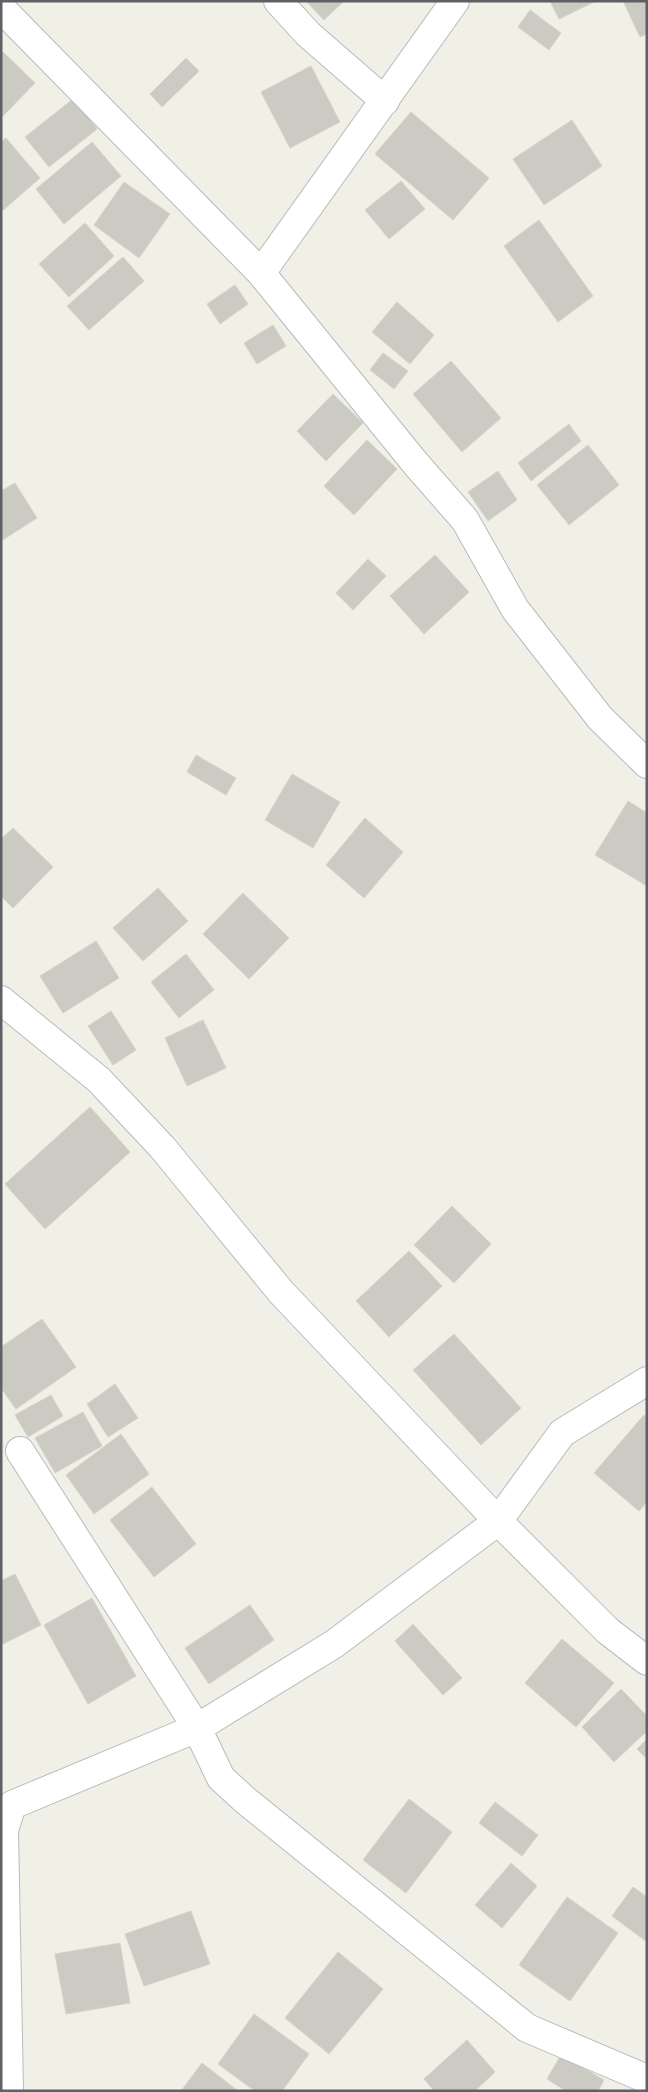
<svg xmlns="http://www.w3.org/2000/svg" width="648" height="2092" viewBox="0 0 648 2092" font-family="'Varela Round',sans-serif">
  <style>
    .building { fill: #cbcbc3; stroke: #d5d4c5 }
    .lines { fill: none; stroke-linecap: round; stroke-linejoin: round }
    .minor-casing { stroke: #b9bac0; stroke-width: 30 }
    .minor { stroke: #fff; stroke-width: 28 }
  </style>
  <rect width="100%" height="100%" fill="#f0f0e7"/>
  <g class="building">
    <polygon points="306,1 344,1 324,20"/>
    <polygon points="550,1 596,1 559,19"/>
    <polygon points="623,1 647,1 647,34 640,37"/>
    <polygon points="530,10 561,33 549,50 518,27"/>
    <polygon points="3,52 35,83 1,118 1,54"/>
    <polygon points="186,58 199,71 162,107 150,94"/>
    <polygon points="311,66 340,122 290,148 261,92"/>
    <polygon points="73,99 97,129 49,167 25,137"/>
    <polygon points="411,112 489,178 453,220 375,154"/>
    <polygon points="572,120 602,166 544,205 513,159"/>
    <polygon points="6,138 40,178 1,212 1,142"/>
    <polygon points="92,142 121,176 64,224 36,189"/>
    <polygon points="401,181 425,209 389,239 365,210"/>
    <polygon points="124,182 170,214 139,258 94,225"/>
    <polygon points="539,220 593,296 558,322 504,246"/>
    <polygon points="85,223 114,256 69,297 39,264"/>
    <polygon points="123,257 144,281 89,330 67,306"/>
    <polygon points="235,285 248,304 220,324 207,304"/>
    <polygon points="397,302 434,335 410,364 372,332"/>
    <polygon points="273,325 286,346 257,364 244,343"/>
    <polygon points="383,353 408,371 394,389 370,370"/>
    <polygon points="451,361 501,418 462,452 413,394"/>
    <polygon points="333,394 363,423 326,461 297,431"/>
    <polygon points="569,424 581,441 531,481 518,463"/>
    <polygon points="367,440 397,469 354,515 324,486"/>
    <polygon points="588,445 619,485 569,525 537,485"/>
    <polygon points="498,471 517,500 488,521 468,492"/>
    <polygon points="15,483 37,518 1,541 1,491"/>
    <polygon points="435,555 469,592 424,634 390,596"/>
    <polygon points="368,559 386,576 353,610 336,593"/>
    <polygon points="196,755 236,778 226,795 187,772"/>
    <polygon points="292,774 340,802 313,848 265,820"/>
    <polygon points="628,801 647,813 647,886 595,855"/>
    <polygon points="365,818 403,852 364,898 326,865"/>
    <polygon points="13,828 53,867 13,908 1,896 1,839"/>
    <polygon points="158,888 188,921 143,961 113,928"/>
    <polygon points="243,893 289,938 249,979 203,934"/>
    <polygon points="96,941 119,978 63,1013 40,976"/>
    <polygon points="186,954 214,990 179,1018 151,982"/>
    <polygon points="111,1011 136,1050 113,1065 88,1026"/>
    <polygon points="203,1020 226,1068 187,1086 165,1038"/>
    <polygon points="90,1107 130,1152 45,1229 5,1184"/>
    <polygon points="452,1206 491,1244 454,1283 414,1245"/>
    <polygon points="409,1251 442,1286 389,1337 356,1301"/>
    <polygon points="42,1319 76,1367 16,1409 1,1388 1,1347"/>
    <polygon points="454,1334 521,1408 481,1445 413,1370"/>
    <polygon points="115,1384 138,1418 108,1437 87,1404"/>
    <polygon points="51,1395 63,1416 28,1437 15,1415"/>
    <polygon points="83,1412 102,1446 55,1473 35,1438"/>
    <polygon points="644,1415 647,1418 647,1502 639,1511 594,1473"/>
    <polygon points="121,1434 149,1474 94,1514 66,1475"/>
    <polygon points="152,1487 196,1544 154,1577 110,1520"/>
    <polygon points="15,1574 41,1625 1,1645 1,1581"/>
    <polygon points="92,1598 136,1676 88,1704 44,1625"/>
    <polygon points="250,1605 274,1640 209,1684 185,1648"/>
    <polygon points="413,1624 462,1678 443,1695 395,1641"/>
    <polygon points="562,1639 614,1683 576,1727 525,1683"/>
    <polygon points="621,1689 647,1716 647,1731 614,1762 582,1727"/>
    <polygon points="647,1739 647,1759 637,1749"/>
    <polygon points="409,1799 452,1832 406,1893 363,1860"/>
    <polygon points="495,1802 538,1835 522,1856 479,1823"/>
    <polygon points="511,1863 537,1886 502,1928 475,1905"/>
    <polygon points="633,1887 647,1897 647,1942 612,1916"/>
    <polygon points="567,1897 618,1933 570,2001 519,1965"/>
    <polygon points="191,1911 210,1964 144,1986 125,1934"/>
    <polygon points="120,1943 130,2003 66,2014 55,1954"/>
    <polygon points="338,1952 383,1989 329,2054 285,2018"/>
    <polygon points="254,2014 309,2054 282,2091 255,2091 218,2064"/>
    <polygon points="467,2040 495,2072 475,2091 434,2091 424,2079"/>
    <polygon points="561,2055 604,2080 598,2091 566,2091 547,2079"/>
    <polygon points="202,2063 238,2091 181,2091"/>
  </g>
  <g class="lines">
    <g class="minor-casing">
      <g id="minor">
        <polyline points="278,1 308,34 385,101"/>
        <polyline points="1,8 261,273 416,464 465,520 515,609 600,718 647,764"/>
        <polyline points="261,273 455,1"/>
        <polyline points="1,1000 99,1080 162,1147 281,1292 498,1521 608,1631 647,1661"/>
        <polyline points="20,1451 197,1728 221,1778 245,1800 527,2028 647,2079"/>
        <polyline points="9,2091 4,1830 12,1805 197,1728 334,1644 498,1521 562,1433 647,1381"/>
      </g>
    </g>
    <use href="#minor" class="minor"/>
  </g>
  <rect width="648" height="2092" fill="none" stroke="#5e6067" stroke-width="5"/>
</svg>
